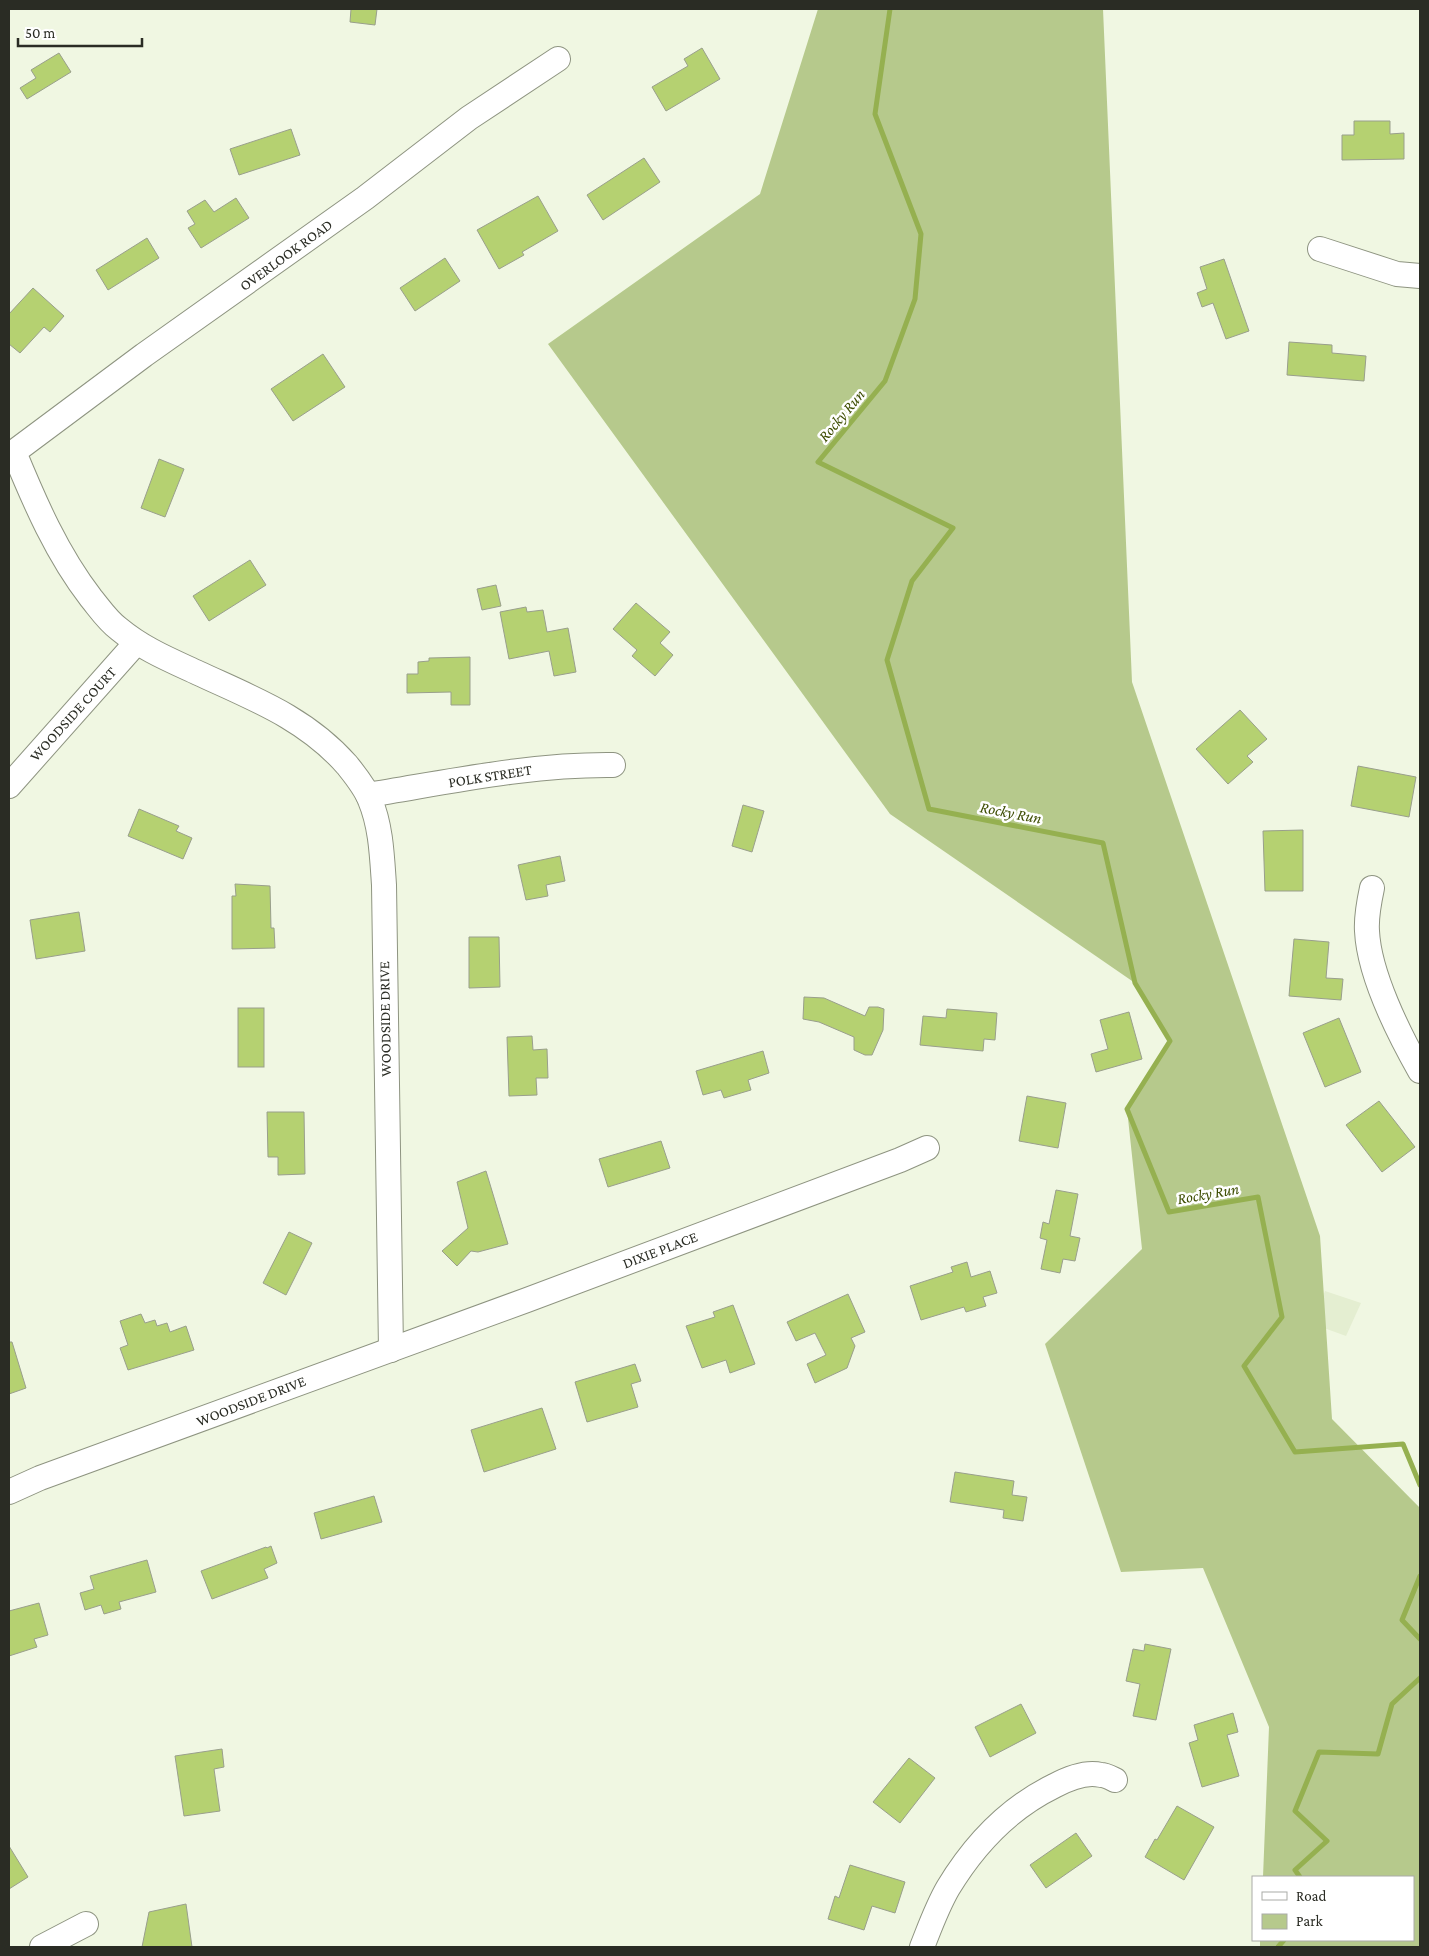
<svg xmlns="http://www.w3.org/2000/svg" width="1429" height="1956" viewBox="0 0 1429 1956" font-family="'Crimson Pro',serif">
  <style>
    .built { fill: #e4eed1 }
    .green { fill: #b6c98c }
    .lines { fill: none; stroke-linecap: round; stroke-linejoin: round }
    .stream { stroke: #95b050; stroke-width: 5 }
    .building { fill: #b5d171; stroke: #999f8c }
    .minor-casing { stroke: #8e9481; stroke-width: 26 }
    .minor { stroke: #fff; stroke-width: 24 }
    .labels { text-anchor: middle; stroke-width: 5; stroke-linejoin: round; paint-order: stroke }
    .street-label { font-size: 15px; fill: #2a2c24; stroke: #fff }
    .water-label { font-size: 16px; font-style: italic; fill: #3d4d02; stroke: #fff }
  </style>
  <rect width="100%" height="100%" fill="#f0f7e2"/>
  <polygon class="built" points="1325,1291 1361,1303 1346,1336 1313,1324"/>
  <polygon class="green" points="818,9 1103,9 1132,682 1320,1236 1332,1419 1420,1508 1420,1947 1260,1947 1260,1940 1413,1940 1413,1877 1263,1877 1269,1727 1203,1568 1121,1572 1045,1344 1142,1249 1127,1109 1170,1041 1135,983 890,814 548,344 760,194"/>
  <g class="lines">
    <g class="stream">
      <polyline points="890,9 875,114 921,234 915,299 885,381 818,462 953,528 912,581 887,660 929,809 1103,843 1135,983 1170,1041 1127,1109 1169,1212 1258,1197 1282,1317 1244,1366 1295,1452 1403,1444 1420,1485"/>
      <polyline points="1420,1576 1402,1620 1420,1639"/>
      <polyline points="1300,1877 1295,1870 1327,1841 1295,1811 1319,1752 1378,1754 1392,1704 1420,1678"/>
      <polyline points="1278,1947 1284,1940"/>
    </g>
  </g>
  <g class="building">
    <polygon points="351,9 377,9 375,25 350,22"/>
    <polygon points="702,48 720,79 666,111 652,87 688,66 684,59"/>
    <polygon points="59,53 71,72 27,99 20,88 36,78 31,70"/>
    <polygon points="1354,121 1390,121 1390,134 1404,133 1404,159 1342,160 1342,135 1354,135"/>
    <polygon points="291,129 300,155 239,175 230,149"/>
    <polygon points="644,158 660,182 603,220 587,195"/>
    <polygon points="538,196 558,231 522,252 524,255 499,269 477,230"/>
    <polygon points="236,198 249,218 201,248 188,228 195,224 187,211 205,200 214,212"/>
    <polygon points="147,238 159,258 108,290 96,270"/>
    <polygon points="445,258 460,281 415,311 400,288"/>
    <polygon points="1224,259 1249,331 1226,339 1213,303 1202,307 1197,293 1207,289 1200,267"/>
    <polygon points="33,288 64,316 50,332 44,327 20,353 9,344 9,314"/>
    <polygon points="1289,342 1332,345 1332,353 1366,356 1364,381 1287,375"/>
    <polygon points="323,354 345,387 293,421 271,389"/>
    <polygon points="159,459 184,469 165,517 141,508"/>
    <polygon points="250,560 266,585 209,621 193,596"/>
    <polygon points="496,585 501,606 482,610 477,589"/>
    <polygon points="636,603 670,632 660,643 673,655 655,676 632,656 637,650 613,629"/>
    <polygon points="526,607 527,612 543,610 547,632 568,628 576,672 554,676 549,651 509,659 500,612"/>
    <polygon points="470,657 470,705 451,705 451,692 407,693 407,674 418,674 418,662 429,661 429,658"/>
    <polygon points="1240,710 1267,739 1247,756 1253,762 1228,784 1196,749"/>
    <polygon points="1358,766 1416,777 1409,817 1351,806"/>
    <polygon points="743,805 764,811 752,852 732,846"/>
    <polygon points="139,809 179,826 176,831 192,838 183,859 128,836"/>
    <polygon points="1303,830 1303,891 1265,891 1263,831"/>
    <polygon points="560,856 565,881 546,885 548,896 526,900 518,865"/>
    <polygon points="235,884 270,886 271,928 274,928 275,948 232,949 232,896 236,896"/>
    <polygon points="79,912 85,951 36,959 30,920"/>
    <polygon points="469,937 499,937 500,987 469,988"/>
    <polygon points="1294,939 1329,942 1326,978 1343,979 1341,1000 1289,996"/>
    <polygon points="804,997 824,998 865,1016 869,1007 878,1007 884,1009 883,1030 872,1055 865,1055 854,1050 854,1037 819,1022 803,1019"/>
    <rect x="238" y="1008" width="26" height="59"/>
    <polygon points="947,1009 997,1013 995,1040 984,1039 983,1051 920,1045 923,1016 946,1018"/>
    <polygon points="1129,1012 1142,1059 1096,1072 1091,1054 1108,1049 1100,1020"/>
    <polygon points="1339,1018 1361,1072 1325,1087 1303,1033"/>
    <polygon points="532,1036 533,1050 547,1049 548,1078 536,1078 537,1095 509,1096 507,1037"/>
    <polygon points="763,1051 769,1073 748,1080 751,1090 724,1098 721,1090 703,1095 696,1071"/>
    <polygon points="1027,1096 1066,1103 1058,1148 1019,1141"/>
    <polygon points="1379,1101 1415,1147 1382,1172 1346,1125"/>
    <polygon points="267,1112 304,1112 305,1174 278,1175 278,1157 268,1157"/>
    <polygon points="661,1141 670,1168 608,1187 599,1159"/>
    <polygon points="486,1171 508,1244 478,1252 471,1251 457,1266 442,1251 468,1228 457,1182"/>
    <polygon points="1056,1190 1078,1194 1070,1236 1080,1238 1075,1261 1063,1259 1060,1273 1041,1269 1047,1240 1040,1238 1043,1222 1049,1224"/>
    <polygon points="289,1232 312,1243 286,1295 263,1283"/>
    <polygon points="967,1262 971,1277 990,1271 997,1293 983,1297 986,1306 966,1312 964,1307 921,1320 910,1286 953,1272 951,1267"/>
    <polygon points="848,1294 865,1332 851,1338 855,1346 847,1368 815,1383 807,1364 826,1355 815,1333 796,1341 787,1322"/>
    <polygon points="733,1305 755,1364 730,1373 726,1360 702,1368 686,1326 715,1317 713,1312"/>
    <polygon points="141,1314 145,1323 155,1320 157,1326 167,1323 170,1332 186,1326 194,1350 128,1370 120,1348 128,1345 120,1321"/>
    <polygon points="9,1342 12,1342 26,1388 9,1394"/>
    <polygon points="635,1364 641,1381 631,1384 638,1407 587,1422 575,1382"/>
    <polygon points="542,1408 556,1449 484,1472 471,1430"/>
    <polygon points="955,1472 1014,1481 1012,1495 1027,1497 1023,1521 1003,1518 1004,1510 950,1502"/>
    <polygon points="374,1496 382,1522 321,1539 314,1513"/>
    <polygon points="271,1546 277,1563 264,1569 268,1578 212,1599 201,1571 266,1547 267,1548"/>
    <polygon points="147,1560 156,1592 119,1602 121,1609 104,1614 101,1605 85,1610 80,1593 94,1589 90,1576"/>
    <polygon points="39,1603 48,1635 34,1639 37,1647 9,1656 9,1611"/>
    <polygon points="1145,1644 1171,1649 1156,1720 1133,1716 1140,1684 1126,1681 1133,1649 1144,1651"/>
    <polygon points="1021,1704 1036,1733 990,1757 975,1727"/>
    <polygon points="1233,1713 1238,1732 1227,1735 1239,1776 1202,1787 1189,1743 1198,1740 1194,1725"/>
    <polygon points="222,1749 224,1767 214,1769 220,1811 184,1816 175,1756"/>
    <polygon points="909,1758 935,1778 900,1823 873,1802"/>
    <polygon points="1177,1806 1214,1827 1184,1880 1145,1857 1155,1839 1157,1840"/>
    <polygon points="1076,1833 1092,1856 1046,1888 1030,1865"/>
    <polygon points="9,1846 28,1877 9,1889"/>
    <polygon points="850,1865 905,1882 895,1913 872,1906 864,1930 828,1919 835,1896 839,1898"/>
    <polygon points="186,1904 192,1947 142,1947 149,1912"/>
  </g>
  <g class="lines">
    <g class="minor-casing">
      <g id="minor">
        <polyline points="1320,249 1397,274 1420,276"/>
        <polyline points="9,786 136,643"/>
        <path d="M368,795C449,782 531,764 613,765"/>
        <path d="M1372,888C1369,902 1366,917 1367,931C1369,974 1399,1034 1420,1071"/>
        <path d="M391,1350L384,885C382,856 381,826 370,800C365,787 355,775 347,765C306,718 252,698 198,673C170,660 143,649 119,629C108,621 100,609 91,598C57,554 35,503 14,452L144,355L365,198L469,118L558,59"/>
        <polyline points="9,1492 40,1478 527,1300 900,1160 927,1148"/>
        <polyline points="42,1947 86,1924"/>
        <path d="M922,1947C930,1927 937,1907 948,1888C974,1845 1009,1808 1054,1786C1067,1779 1085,1771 1101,1775C1106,1775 1111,1778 1115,1780"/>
      </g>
    </g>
    <use href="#minor" class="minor"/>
  </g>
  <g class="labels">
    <g class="street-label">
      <text transform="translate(286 255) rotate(-36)" y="5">OVERLOOK ROAD</text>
      <text transform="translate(73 714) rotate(-48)" y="5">WOODSIDE COURT</text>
      <text transform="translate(490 776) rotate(-9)" y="5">POLK STREET</text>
      <text transform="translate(385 1019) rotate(-91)" y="5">WOODSIDE DRIVE</text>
      <text transform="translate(660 1250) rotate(-21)" y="5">DIXIE PLACE</text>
      <text transform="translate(251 1401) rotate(-21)" y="5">WOODSIDE DRIVE</text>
    </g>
    <g class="water-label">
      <text transform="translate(841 415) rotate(-50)" y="6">Rocky Run</text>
      <text transform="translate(1011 812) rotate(11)" y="6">Rocky Run</text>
      <text transform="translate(1208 1193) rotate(-10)" y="6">Rocky Run</text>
    </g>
  </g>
  <rect width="1429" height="1956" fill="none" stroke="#2a2c24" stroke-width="20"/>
  <rect x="1252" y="1876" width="162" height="65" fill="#ffffff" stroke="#aaaba7"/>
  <rect x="1262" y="1892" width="25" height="8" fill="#ffffff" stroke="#aaaba7"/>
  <text x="1296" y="1901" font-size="15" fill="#2a2c24">Road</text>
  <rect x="1262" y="1914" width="25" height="15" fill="#b6c98c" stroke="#aaaba7"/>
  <text x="1296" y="1926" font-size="15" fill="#2a2c24">Park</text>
  <path d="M18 38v8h124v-8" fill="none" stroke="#2a2c24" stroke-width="2.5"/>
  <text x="25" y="38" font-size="15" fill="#2a2c24" stroke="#ffffff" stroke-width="4" paint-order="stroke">50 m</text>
</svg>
